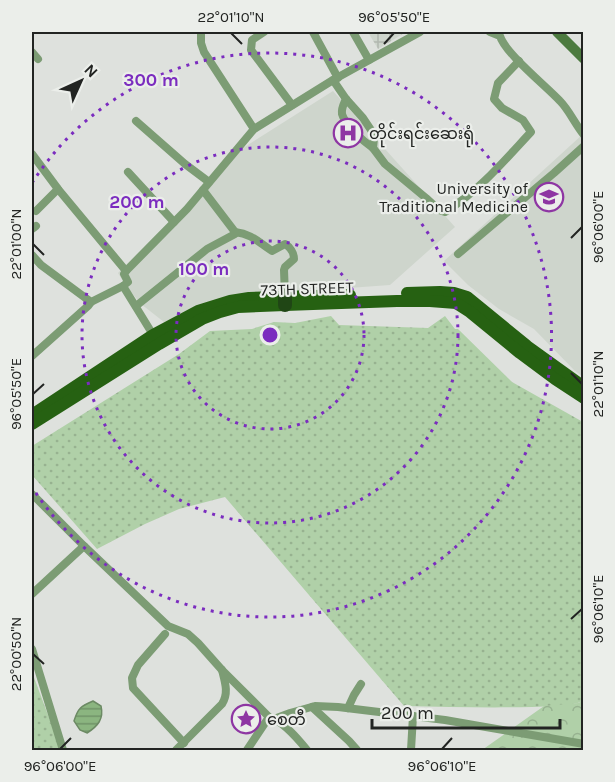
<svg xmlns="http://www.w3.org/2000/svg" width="615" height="782" viewBox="0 0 615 782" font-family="Karla,'Noto Sans Myanmar',sans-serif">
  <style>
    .built { fill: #ced5cc }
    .industrial { fill: url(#industrial-grid) }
    .grass { fill: url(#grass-dots) }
    .forest { fill: url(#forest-crowns) }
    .water { fill: url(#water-rules); stroke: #6c8a64; stroke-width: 1.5 }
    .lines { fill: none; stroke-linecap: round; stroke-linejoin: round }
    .street { stroke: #7c9c74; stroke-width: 8 }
    .secondary { stroke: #4c7a3f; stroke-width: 10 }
    .primary { stroke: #266112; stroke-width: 12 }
    .highway { stroke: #204615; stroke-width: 14 }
    .ticks { fill: none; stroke: #222422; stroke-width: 2 }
    .ring { fill: none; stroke: #7b2cbf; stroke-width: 3; stroke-dasharray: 3 6 }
    .labels { text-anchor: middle; stroke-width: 4.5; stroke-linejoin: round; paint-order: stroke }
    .poi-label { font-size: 16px; fill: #222422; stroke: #ebeeea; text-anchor: start }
    .street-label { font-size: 16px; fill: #222422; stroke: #ebeeea }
    .centre { fill: #7b2cbf; stroke: #ebeeea; stroke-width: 3 }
    .ring-label { font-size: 18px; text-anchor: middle; font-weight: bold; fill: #7b2cbf; stroke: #ebeeea; stroke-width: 4.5; stroke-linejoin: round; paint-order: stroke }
    .neatline { fill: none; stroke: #222422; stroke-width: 2 }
    .ticks-label { font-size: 15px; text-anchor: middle; fill: #222422 }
  </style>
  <defs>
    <pattern id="industrial-grid" width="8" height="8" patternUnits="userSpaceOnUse" patternTransform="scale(1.5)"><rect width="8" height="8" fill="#ced5cc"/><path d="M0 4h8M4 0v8" fill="none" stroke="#b1b7af"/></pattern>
    <pattern id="grass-dots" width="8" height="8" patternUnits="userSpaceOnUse" patternTransform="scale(1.5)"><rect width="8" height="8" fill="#b0d0a8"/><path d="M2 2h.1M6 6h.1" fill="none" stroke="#97b290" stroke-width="1.8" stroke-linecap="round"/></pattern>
    <pattern id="forest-crowns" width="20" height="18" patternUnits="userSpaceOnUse" patternTransform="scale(1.5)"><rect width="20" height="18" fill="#b0d0a8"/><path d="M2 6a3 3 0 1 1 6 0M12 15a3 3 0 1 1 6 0" fill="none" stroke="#97b290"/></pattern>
    <pattern id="water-rules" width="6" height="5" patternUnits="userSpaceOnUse" patternTransform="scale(1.5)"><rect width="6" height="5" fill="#8bb580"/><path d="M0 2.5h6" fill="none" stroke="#719368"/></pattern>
  </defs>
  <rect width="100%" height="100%" fill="#dee1dd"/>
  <g class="built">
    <polygon points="333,91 455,227 390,285 238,296 164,322 141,304 126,286 118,273 240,150"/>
    <polygon points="583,134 583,377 574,370 534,329 499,309 468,285 444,261"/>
  </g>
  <polygon class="industrial" points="368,32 406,32 378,49"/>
  <g class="grass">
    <path d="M331,316L339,325L428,328L445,316L455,329H458L512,382L583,422V701C570,707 547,706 532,707C489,708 447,707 404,706L225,497L179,509L145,524L97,549L32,475V446L179,354L210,331L252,329L274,322L295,323Z"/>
    <polygon points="32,672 58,742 61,750 32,750"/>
  </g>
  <polygon class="forest" points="583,701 583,750 482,750 544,706 578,703"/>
  <path class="water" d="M93,701L101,706C104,719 98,726 87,733L80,730L74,721C78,708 81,706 93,701Z"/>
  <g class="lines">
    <g class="street">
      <polyline points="201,32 201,43 204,52 254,129"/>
      <polyline points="264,32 252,40 251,50 292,105"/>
      <polyline points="313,32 338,78"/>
      <polyline points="353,32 369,60"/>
      <path d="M490,32L500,36C505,53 546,86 560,101C569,110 575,124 584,135"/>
      <polyline points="32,52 38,59"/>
      <path d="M333,80L346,99L363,118L373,133L374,138L373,148L385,164L426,198L439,210L445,212C479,191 504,161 531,132L523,120L502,108L494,99L498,83L519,61"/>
      <path d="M346,99C344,104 341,108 342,114C345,125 363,141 373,148"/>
      <polyline points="136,121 185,164 209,182"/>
      <polyline points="32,154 58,189 126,271"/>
      <polyline points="128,172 174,222"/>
      <polyline points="36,211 58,189"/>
      <polyline points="32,229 36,226"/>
      <path d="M235,232C252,234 258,242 272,251L285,244C290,247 294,253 294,259L285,267L284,270L285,296"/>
      <polyline points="458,254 554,173 584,146"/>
      <polyline points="32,255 41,265 91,302 123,286"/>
      <polyline points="136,306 207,249 235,234 235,232 203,190"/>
      <polyline points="155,338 123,286 128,282 124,274 126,271 187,209 254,129 333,80 420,32"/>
      <polyline points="32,356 88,306 91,302"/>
      <path d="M32,494L84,546L168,626L188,634L198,643L222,670L269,717C283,721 298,739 307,750"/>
      <polyline points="32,594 84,546"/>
      <polyline points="165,634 138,665 132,678 133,688 184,743"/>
      <polyline points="32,649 63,750"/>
      <polyline points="312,707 349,741 357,750"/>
      <polyline points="348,708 354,695 361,684"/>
      <polyline points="274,719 290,713 315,706 338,707 445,720 584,744"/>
      <path d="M176,750L222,704C229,693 225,682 222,670"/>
      <polyline points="247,750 269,717"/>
      <polyline points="411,750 413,716"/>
    </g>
    <polyline class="secondary" points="557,32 584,59"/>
    <g class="primary">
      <polyline points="407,293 440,292 454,293 467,297 527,346 584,387"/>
      <polyline points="32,415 153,335 198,311 230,301 249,298 350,295"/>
      <polyline points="32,424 159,344 202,319 220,312 238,307 285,305 397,301 430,301 456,303 470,312 520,353 555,379 584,398"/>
    </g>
    <polyline class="highway" points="285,305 285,296"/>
  </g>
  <path class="ticks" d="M231,33L242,44M384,44L394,33M571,238L582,227M33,244L44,255M571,373L582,384M33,394L44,384M571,619L582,609M33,654L44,664M60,749L71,738M442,749L452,738"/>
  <g class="ring">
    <circle cx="270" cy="335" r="94"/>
    <circle cx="270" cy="335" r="188"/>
    <path d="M32 183A282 282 0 1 1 32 487"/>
  </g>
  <defs>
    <g id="hospital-ring" transform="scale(1.5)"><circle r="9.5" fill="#ebeeea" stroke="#8e36a3" stroke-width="1.5"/><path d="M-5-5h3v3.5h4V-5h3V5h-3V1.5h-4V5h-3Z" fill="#8e36a3"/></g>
    <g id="university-ring" transform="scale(1.5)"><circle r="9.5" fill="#ebeeea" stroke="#8e36a3" stroke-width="1.5"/><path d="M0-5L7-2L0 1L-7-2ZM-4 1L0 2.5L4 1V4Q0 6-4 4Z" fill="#8e36a3"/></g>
    <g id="sight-ring" transform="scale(1.5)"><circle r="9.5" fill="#ebeeea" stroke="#8e36a3" stroke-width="1.5"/><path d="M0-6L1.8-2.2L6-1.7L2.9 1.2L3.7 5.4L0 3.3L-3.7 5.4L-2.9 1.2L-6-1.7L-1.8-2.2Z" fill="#8e36a3"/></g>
  </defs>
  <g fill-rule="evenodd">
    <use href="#hospital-ring" x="348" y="133"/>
    <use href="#university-ring" x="549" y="197"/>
    <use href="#sight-ring" x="246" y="719"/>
  </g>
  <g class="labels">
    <g class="poi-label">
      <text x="369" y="139">တိုင်းရင်းဆေးရုံ</text>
      <text x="528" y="194" text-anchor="end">University of<tspan x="528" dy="18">Traditional Medicine</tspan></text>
      <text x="267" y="725">စေတီ</text>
    </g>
    <g class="street-label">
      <text transform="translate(307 288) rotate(-2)" y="6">73TH STREET</text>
    </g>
  </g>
  <circle cx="270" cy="335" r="9" class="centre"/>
  <g class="ring-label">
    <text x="151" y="86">300 m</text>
    <text x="137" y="208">200 m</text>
    <text x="204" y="275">100 m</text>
  </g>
  <rect width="615" height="782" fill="none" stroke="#ebeeea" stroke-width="66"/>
  <g transform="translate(81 81) rotate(45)" stroke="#ebeeea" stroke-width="4.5" paint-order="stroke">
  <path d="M0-4.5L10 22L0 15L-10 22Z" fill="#222422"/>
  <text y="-9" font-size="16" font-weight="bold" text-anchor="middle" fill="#222422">N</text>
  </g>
  <path d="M372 719v9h188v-9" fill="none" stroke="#222422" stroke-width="3"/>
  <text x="381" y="719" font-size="18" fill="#222422" stroke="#ebeeea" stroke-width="4.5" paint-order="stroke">200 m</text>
  <rect x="33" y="33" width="549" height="716" class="neatline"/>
  <g class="ticks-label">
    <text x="231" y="22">22°01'10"N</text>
    <text x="394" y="22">96°05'50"E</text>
    <text transform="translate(598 227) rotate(-90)" y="5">96°06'00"E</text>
    <text transform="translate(16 244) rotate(-90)" y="5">22°01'00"N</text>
    <text transform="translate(598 384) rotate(-90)" y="5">22°01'10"N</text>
    <text transform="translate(16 394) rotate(-90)" y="5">96°05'50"E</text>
    <text transform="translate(598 609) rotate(-90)" y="5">96°06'10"E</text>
    <text transform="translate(16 654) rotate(-90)" y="5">22°00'50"N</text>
    <text x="60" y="771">96°06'00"E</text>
    <text x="442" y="771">96°06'10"E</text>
  </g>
</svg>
